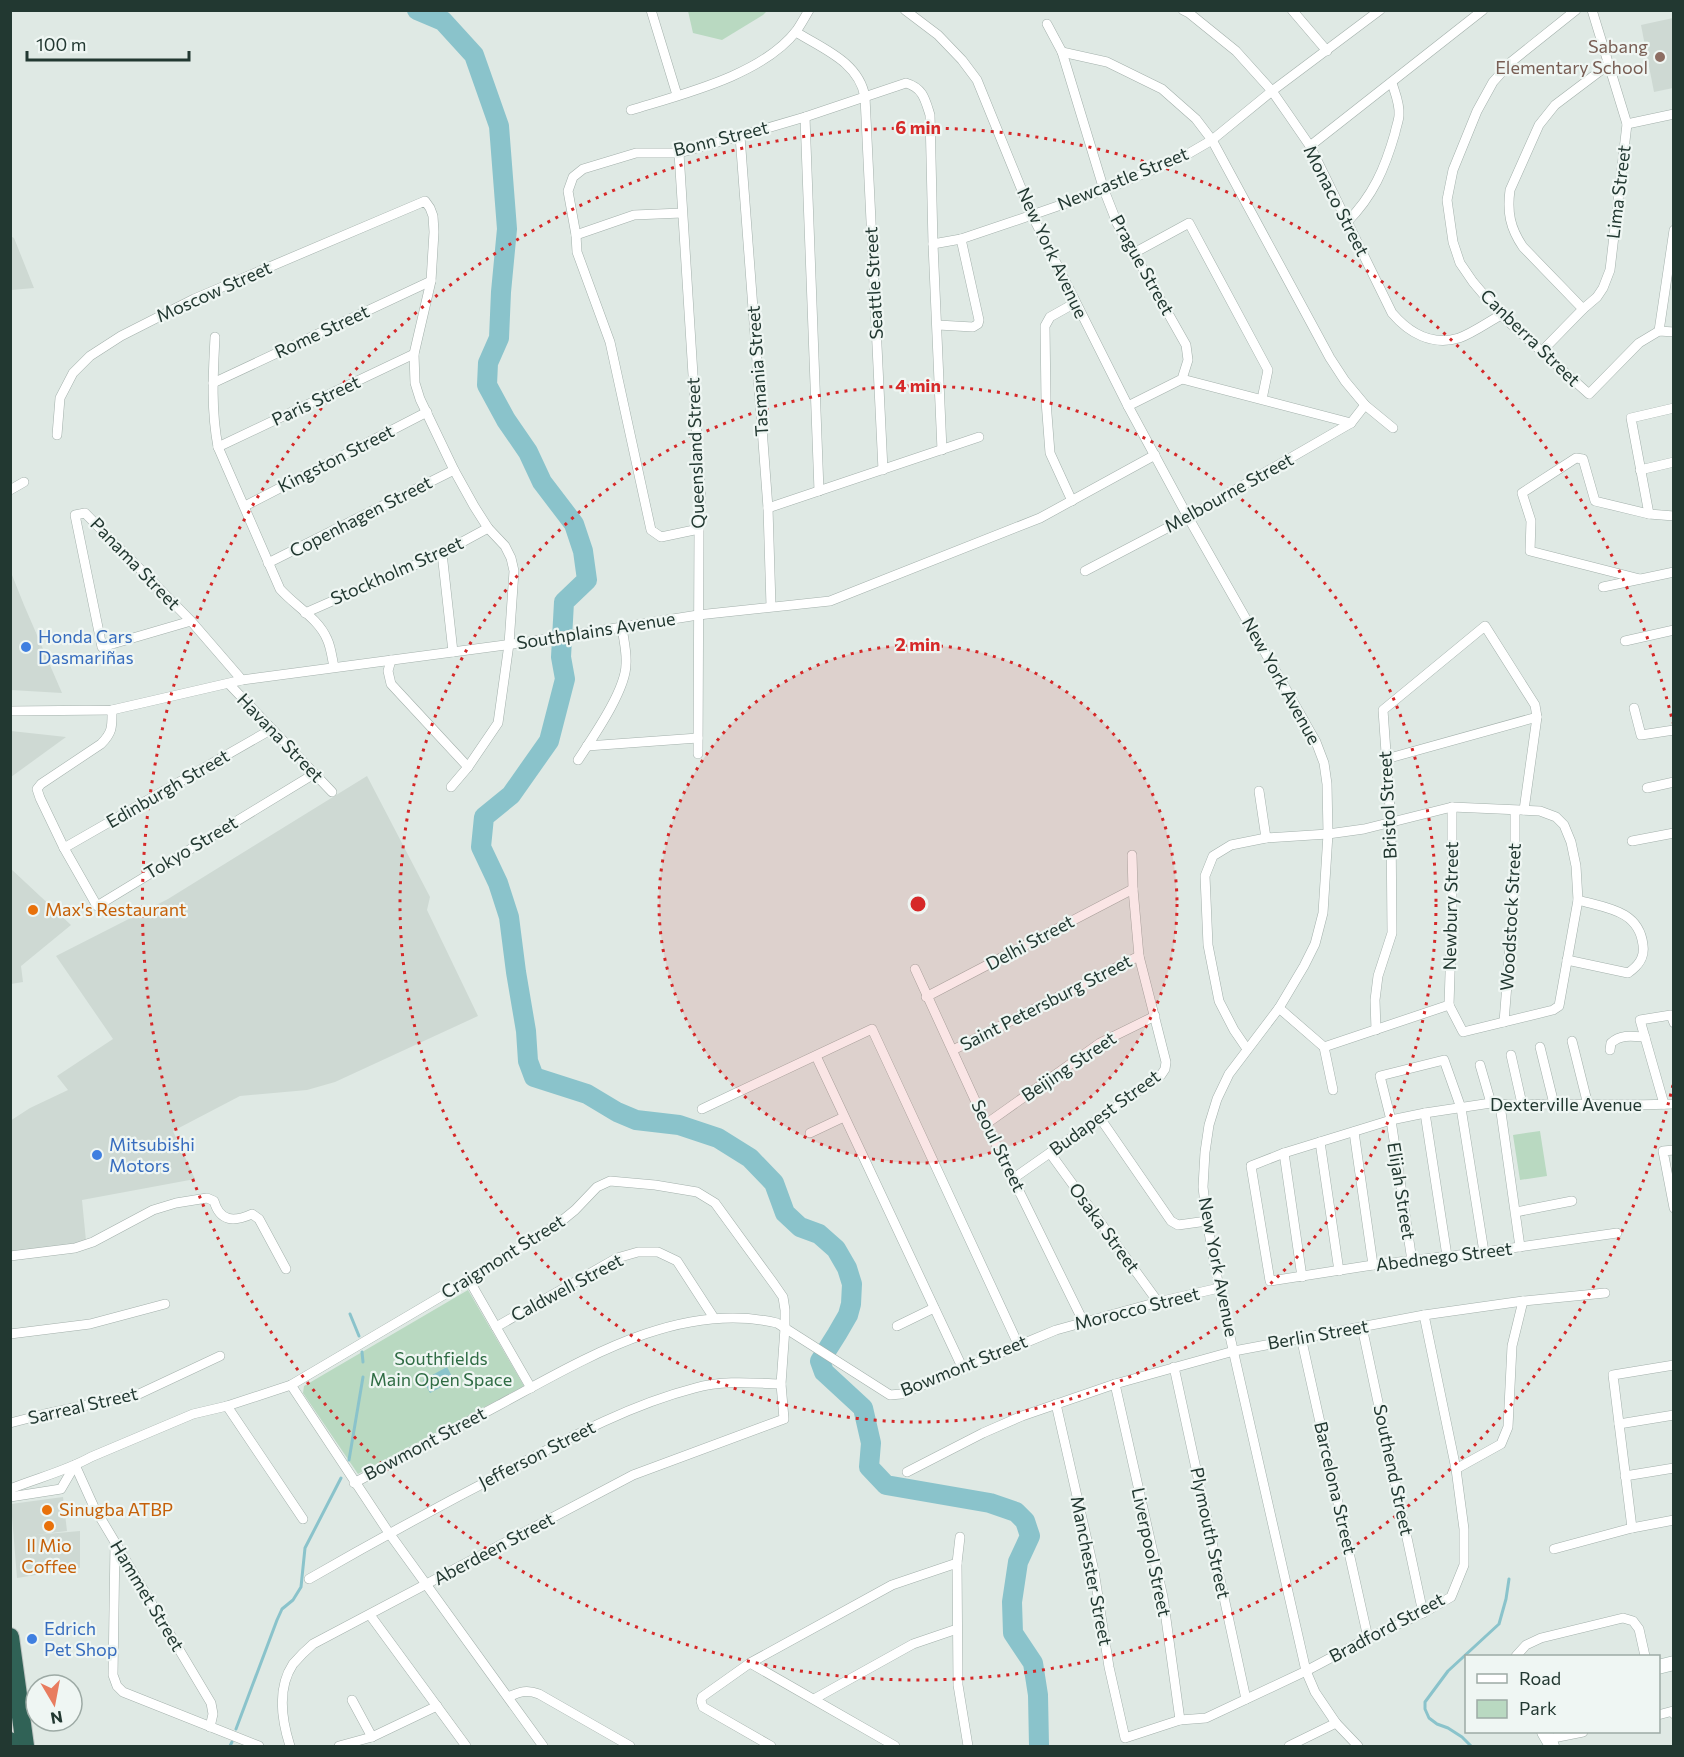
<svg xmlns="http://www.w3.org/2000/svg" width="1684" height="1757" viewBox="0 0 1684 1757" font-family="Commissioner,sans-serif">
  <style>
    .built { fill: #ced9d3 }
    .green { fill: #b9d9c1 }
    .water { fill: #8ac3cb }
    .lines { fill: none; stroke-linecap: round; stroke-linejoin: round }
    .stream { stroke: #8ac3cb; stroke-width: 3 }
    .river { stroke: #8ac3cb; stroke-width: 20 }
    .street-casing { stroke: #a3b0ab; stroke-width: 10 }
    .secondary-casing { stroke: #9fb4ac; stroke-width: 15 }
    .highway-casing { stroke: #bdc3c1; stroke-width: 20 }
    .street { stroke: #fff; stroke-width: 9 }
    .secondary { stroke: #fff; stroke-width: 14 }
    .highway { stroke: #306256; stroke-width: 18 }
    .ring { fill: none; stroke: #d62828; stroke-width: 3; stroke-dasharray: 3 6 }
    .education-dot { fill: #8d6e63; stroke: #eff6f3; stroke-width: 2 }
    .shop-dot { fill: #3f7fe0; stroke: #eff6f3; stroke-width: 2 }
    .food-dot { fill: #e8710a; stroke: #eff6f3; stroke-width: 2 }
    .labels { text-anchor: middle; stroke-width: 4.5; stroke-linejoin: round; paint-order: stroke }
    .education-label { font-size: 18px; fill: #785e54; stroke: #eff6f3; text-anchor: end }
    .street-label { font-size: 18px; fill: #223831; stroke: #eff6f3 }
    .shop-label { font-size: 18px; fill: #366cbe; stroke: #eff6f3; text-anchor: start }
    .food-label { font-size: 18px; fill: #c56008; stroke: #eff6f3; text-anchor: start }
    .park-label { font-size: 18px; fill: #2f6c44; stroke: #eff6f3 }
    .centre { fill: #d62828; stroke: #eff6f3; stroke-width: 3 }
    .ring-label { font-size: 18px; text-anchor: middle; font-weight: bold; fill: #d62828; stroke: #eff6f3; stroke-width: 4.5; stroke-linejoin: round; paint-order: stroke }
  </style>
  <rect width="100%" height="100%" fill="#dfe9e4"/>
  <g class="built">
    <polygon points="1673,18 1673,88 1654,92 1641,25"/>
    <polygon points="10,236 14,238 34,288 11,290"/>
    <polygon points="10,570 24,605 62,693 11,690"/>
    <polygon points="11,731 66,737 11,777"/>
    <polygon points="367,776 430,897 427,910 478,1016 335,1082 307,1090 240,1096 173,1131 195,1179 82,1200 86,1241 84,1244 11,1254 10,1121 30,1108 68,1090 57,1076 113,1039 56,956 168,899"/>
    <polygon points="10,868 71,925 21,966 23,982 11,984"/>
    <polygon points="63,1497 67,1531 35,1535 80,1531 80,1568 17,1578 11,1504"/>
  </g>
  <g class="green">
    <polygon points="688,11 688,10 767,11 763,15 722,40 693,33"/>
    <polygon points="1540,1131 1547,1176 1520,1180 1513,1135"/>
    <polygon points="468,1290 524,1386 358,1474 303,1393 304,1386"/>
  </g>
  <polygon class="water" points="447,1367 454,1380 430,1393 423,1380"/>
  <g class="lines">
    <g class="stream">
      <polyline points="350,1314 359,1336"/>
      <polyline points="362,1352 363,1362"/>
      <polyline points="349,1460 363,1377"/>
      <polyline points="236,1729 277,1620 282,1609 293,1600 301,1587 305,1548 341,1478"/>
      <polyline points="230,1746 232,1742"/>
      <polyline points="1471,1746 1462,1737 1448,1728 1437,1724 1429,1718 1425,1709 1425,1702 1448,1671 1499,1624 1506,1599 1509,1579"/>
    </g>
    <polyline class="river" points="417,10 443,21 474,55 499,126 507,229 501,292 499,338 488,363 487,385 506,420 528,452 542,482 574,524 583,551 587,580 564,602 561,657 565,679 549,741 511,795 484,817 481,847 498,883 509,917 516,972 526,1031 528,1061 534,1077 587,1094 617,1112 636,1120 679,1125 718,1138 750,1158 774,1183 785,1213 800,1227 819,1234 836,1249 847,1268 852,1284 851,1304 848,1315 837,1334 820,1361 824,1372 863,1408 871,1443 869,1467 886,1485 990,1503 1016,1512 1025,1521 1030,1536 1018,1562 1012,1602 1013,1633 1033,1663 1038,1695 1039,1746"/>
    <g class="street-casing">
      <g id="street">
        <polyline points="651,10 677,95"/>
        <polyline points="905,10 938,35 962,60 977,80 1032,215 1128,406 1188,517 1316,742 1324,763 1327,784 1328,834 1323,913 1315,944 1304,966 1279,1008 1229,1074 1217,1099 1209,1125 1205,1152 1203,1187 1207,1221 1219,1288 1306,1671 1315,1692 1336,1723 1358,1746"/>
        <path d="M1183,10L1189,13L1236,51L1272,91L1288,114L1310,146L1392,313C1409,333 1432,346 1459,338C1473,333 1488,322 1501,315"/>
        <polyline points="1292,10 1327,51"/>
        <polyline points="1576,10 1511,62 1493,82 1477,111 1453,170 1447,200 1453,242 1460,263 1473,282 1501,315 1589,394 1639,343 1659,331 1674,332"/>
        <polyline points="1047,24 1062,52 1104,190 1117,223 1186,345 1188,360 1182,379 1128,406"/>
        <path d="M796,32C823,49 859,62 865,97L883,470"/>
        <polyline points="1062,52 1107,62 1162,89 1196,119 1212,140 1330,358 1345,381 1365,405 1393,428"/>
        <path d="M631,110C683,94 763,75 797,30C801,24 805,17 809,10"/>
        <polyline points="805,117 819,491"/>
        <polyline points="1627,124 1674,114"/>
        <polyline points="740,136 768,508 771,606"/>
        <polyline points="1310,146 1483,10"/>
        <polyline points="679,153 701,502 699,529 698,754"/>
        <path d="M1347,222C1373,196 1385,168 1395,133C1396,127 1399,120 1399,115C1400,104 1395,93 1392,83"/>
        <polyline points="576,235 634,215 682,213"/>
        <polyline points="933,244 961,239 1032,215 1104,190 1181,158 1212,140 1272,91 1380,10"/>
        <polyline points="1134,253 1189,223 1268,370 1262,399"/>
        <path d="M1583,309L1523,247C1510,228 1507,212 1510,190L1539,125L1555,105L1608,65"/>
        <polyline points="938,325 973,327 978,324 979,320 961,239"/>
        <polyline points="1659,331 1674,230"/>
        <path d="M215,337C213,375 211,410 218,447L280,589C295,606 318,618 327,639C331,647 332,658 334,667"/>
        <polyline points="1541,352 1583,309 1597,297 1603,288 1610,270 1627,124 1592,10"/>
        <polyline points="1182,379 1351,423"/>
        <polyline points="213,383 431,281"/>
        <polyline points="57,435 60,398 73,373 90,356 121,336 194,299 425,201 430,208 433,216 434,232 431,281 414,354 415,383 420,399 454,470 474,506 488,528 505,546 511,558 514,571 509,644 498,723 468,767 451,787"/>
        <polyline points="218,447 414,354"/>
        <polyline points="1640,470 1674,462"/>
        <polyline points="10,490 24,482"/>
        <polyline points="1072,501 1050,453 1046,401 1045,326 1050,317 1075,303"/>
        <polyline points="245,506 427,412"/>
        <polyline points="768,508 979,437"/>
        <polyline points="1649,514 1631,418 1674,408"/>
        <path d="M699,529L661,537L651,530L610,342L577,252L576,235L568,191L573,177L583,169L636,153H679L740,136L805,117L906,83C923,88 925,99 930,115L933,244L942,450"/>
        <polyline points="442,553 453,652"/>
        <polyline points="268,563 454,470"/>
        <polyline points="1085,571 1188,517 1351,423 1365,405"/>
        <polyline points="1640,579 1530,551 1531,521 1522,493 1576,458 1583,459 1595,501 1649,514 1674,516"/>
        <polyline points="1603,587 1674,572"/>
        <polyline points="305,613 442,553 488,528"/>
        <polyline points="191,621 102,647 75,515 85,513 191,621 242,680"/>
        <polyline points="1625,641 1674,630"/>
        <polyline points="391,660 388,671 391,684 468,767"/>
        <polyline points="229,684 332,792"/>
        <polyline points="1634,708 1641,735 1674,730"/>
        <path d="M112,710C112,726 113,732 101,744L41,784L37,789L40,798L64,848L97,906L314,774"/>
        <polyline points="10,711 112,710 242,680 528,642 698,615 830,601 1040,518 1155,455"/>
        <polyline points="587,746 698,738"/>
        <polyline points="1386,759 1537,717"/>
        <path d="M578,760C593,737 626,690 626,664C627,651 623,638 622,626"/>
        <polyline points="1647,788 1674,782"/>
        <polyline points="1259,791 1266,838"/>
        <polyline points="1632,841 1674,833"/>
        <polyline points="64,848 272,729"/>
        <path d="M1567,960L1628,973C1638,966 1645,958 1643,945C1639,910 1606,908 1578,900"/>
        <polyline points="915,969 986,1124 1083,1321"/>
        <polyline points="926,997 1133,889"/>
        <polyline points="1449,1005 1452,912 1452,807"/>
        <polyline points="1279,1008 1324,1047 1449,1005"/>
        <polyline points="1504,1022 1515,883 1515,811"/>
        <polyline points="1376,1030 1375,1000 1378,976 1392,933 1391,823 1383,710 1485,626 1535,705 1537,717 1524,810"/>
        <polyline points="1572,1041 1588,1105"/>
        <polyline points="1324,1047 1333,1090"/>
        <polyline points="1540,1047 1554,1104"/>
        <polyline points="1247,1049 1234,1030 1219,1001 1208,945 1205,876 1213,856 1231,845 1266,838 1328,834 1364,829 1452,807 1540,811 1556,817 1564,825 1571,842 1576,866 1578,900 1559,1006 1553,1010 1463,1032 1449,1005"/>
        <polyline points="953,1050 1139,956"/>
        <path d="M1610,1050L1611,1043C1621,1034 1632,1036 1645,1037"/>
        <polyline points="1511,1055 1522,1104"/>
        <polyline points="816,1056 963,1369"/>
        <polyline points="1480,1065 1491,1103"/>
        <polyline points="1664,1104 1640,1020 1671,1015 1674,1023"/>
        <polyline points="1500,1105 1520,1247"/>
        <polyline points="702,1109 872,1029 1018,1344"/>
        <polyline points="1425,1113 1447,1256"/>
        <polyline points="1100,1118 1171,1221 1178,1225 1207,1221"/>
        <polyline points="986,1124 1100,1043 1155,1016"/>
        <polyline points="1354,1132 1373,1265"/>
        <polyline points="810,1133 844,1117"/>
        <polyline points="1320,1142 1339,1271"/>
        <polyline points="1674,1150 1663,1151 1674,1208"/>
        <polyline points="1050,1153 1158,1302"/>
        <polyline points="1284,1153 1302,1277"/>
        <polyline points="1014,1178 1161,1075 1165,1069 1166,1062 1139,956 1133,889 1132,855"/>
        <polyline points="1516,1212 1572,1201"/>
        <path d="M1617,1233L1484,1252L1373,1265L1270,1281L1251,1166L1284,1153L1391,1120L1425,1113L1491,1103C1510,1107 1531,1104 1551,1104C1592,1104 1633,1106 1674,1104"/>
        <path d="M10,1256L75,1248L93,1242L153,1210L176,1203L207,1198L214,1201C220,1222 234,1222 252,1214L259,1219L286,1269"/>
        <polyline points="1412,1261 1391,1120 1380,1076 1444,1060 1461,1108 1484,1252"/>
        <polyline points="469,1280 531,1388"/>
        <polyline points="897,1326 934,1308"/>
        <polyline points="496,1327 617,1258 638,1252 658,1252 677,1261 714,1318"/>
        <polyline points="1362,1327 1423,1613"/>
        <polyline points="10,1334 90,1324 165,1304"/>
        <polyline points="1301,1337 1368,1638"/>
        <polyline points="1174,1367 1246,1699"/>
        <polyline points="1115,1384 1163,1597 1180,1720"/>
        <polyline points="291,1385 389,1533 543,1746"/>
        <polyline points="1056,1404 1094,1571 1109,1667 1125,1738 1180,1720 1206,1718 1306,1671 1368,1638 1423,1613 1451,1597 1464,1565 1464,1529 1456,1469 1424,1315"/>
        <polyline points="227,1406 303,1519"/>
        <polyline points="10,1423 45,1414 139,1394 220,1356"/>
        <polyline points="1619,1424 1674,1415"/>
        <polyline points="75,1465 94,1507 211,1703 213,1714 210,1727"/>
        <polyline points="1456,1469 1501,1444 1508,1427 1512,1346 1523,1301"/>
        <polyline points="907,1472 983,1433 1022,1416 1115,1384 1234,1351 1424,1315 1523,1301 1605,1293"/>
        <polyline points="1625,1476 1674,1468"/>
        <path d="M354,1483C403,1457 451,1431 499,1405C583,1360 679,1300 777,1323L890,1395L901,1394L1056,1330L1158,1302L1219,1288"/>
        <path d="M10,1489C37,1478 66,1471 91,1457L193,1414L227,1406L291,1385L469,1280L559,1223L575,1210L597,1187L610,1181L655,1185L697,1192L715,1203L774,1284L783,1297L785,1310V1328L781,1384L784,1419L633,1475L313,1644C306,1650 299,1657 293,1664C277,1688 282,1721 290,1746"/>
        <polyline points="10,1497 61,1489 75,1465"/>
        <polyline points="1632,1528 1613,1375 1674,1365"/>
        <polyline points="960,1537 957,1563 958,1685 968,1746"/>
        <polyline points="115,1543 113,1675 117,1686 123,1692 259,1746"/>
        <polyline points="1554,1549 1632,1528 1674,1520"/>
        <path d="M309,1579C375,1541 441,1505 509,1470C569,1438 629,1405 695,1388C723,1380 753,1383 781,1384"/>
        <polyline points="370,1615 466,1746"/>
        <polyline points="1516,1656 1526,1645 1541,1638 1623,1618 1633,1621 1639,1629 1645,1656"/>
        <polyline points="750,1663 895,1746"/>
        <path d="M508,1697C520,1692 526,1689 539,1694L630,1746"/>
        <polyline points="814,1699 913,1644 957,1629"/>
        <polyline points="352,1700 372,1737"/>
        <polyline points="1658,1715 1673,1711 1674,1714"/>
        <polyline points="1548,1739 1583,1732"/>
        <polyline points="339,1746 372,1737 437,1706"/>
        <polyline points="771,1746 703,1707 701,1701 702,1697 750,1663 892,1585 957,1563"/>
        <polyline points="1289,1746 1336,1723"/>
      </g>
    </g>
    <g class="secondary-casing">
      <g id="secondary">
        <polyline points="1658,1667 1674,1663"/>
        <polyline points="1544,1732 1552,1746"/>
      </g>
    </g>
    <g class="highway-casing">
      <g id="highway">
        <polyline points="10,1637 25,1746"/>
        <polyline points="10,1741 11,1746"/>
      </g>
    </g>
    <use href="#street" class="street"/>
    <use href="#secondary" class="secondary"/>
    <use href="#highway" class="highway"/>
  </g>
  <circle cx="918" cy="904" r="259" fill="#d62828" fill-opacity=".12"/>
  <g class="ring">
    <circle cx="918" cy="904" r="259"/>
    <circle cx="918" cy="904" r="518"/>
    <path d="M1673 1085A776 776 0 1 1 1673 723"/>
  </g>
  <circle class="education-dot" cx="1660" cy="57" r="6"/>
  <g class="shop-dot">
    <circle cx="26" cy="647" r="6"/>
    <circle cx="97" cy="1155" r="6"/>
    <circle cx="32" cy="1639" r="6"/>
  </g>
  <g class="food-dot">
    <circle cx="33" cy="910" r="6"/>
    <circle cx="47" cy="1510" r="6"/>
    <circle cx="49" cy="1526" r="6"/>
  </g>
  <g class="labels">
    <g class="education-label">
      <text x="1648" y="53">Sabang<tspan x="1648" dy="21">Elementary School</tspan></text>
    </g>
    <g class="street-label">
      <text transform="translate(721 139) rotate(-14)" y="6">Bonn Street</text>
      <text transform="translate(1123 179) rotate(-22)" y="6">Newcastle Street</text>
      <text transform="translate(1619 192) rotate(-83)" y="6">Lima Street</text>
      <text transform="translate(1336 201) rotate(63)" y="6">Monaco Street</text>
      <text transform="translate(1052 253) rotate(65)" y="6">New York Avenue</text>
      <text transform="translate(1142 265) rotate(61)" y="6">Prague Street</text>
      <text transform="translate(874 283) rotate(-93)" y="6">Seattle Street</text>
      <text transform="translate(214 292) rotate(-24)" y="6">Moscow Street</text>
      <text transform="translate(322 332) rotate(-25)" y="6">Rome Street</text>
      <text transform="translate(1530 338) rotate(44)" y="6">Canberra Street</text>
      <text transform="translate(758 371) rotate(-94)" y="6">Tasmania Street</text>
      <text transform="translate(316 401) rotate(-25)" y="6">Paris Street</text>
      <text transform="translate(696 453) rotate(-92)" y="6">Queensland Street</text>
      <text transform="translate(336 459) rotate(-27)" y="6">Kingston Street</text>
      <text transform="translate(1229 493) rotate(-29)" y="6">Melbourne Street</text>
      <text transform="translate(361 517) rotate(-27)" y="6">Copenhagen Street</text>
      <text transform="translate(135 564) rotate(46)" y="6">Panama Street</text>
      <text transform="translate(397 571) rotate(-24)" y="6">Stockholm Street</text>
      <text transform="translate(596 631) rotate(-9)" y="6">Southplains Avenue</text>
      <text transform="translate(1281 681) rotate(61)" y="6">New York Avenue</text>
      <text transform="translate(280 738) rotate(46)" y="6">Havana Street</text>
      <text transform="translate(168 789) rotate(-30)" y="6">Edinburgh Street</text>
      <text transform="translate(1388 805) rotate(-93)" y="6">Bristol Street</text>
      <text transform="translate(191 848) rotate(-31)" y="6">Tokyo Street</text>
      <text transform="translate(1451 906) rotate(-89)" y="6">Newbury Street</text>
      <text transform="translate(1511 917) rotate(-87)" y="6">Woodstock Street</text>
      <text transform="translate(1030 943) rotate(-28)" y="6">Delhi Street</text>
      <text transform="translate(1046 1003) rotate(-27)" y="6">Saint Petersburg Street</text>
      <text transform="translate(1069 1067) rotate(-34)" y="6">Beijing Street</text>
      <text x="1566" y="1111">Dexterville Avenue</text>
      <text transform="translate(1105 1113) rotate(-36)" y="6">Budapest Street</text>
      <text transform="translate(998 1146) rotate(64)" y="6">Seoul Street</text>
      <text transform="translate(1401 1191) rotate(81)" y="6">Elijah Street</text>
      <text transform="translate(1104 1228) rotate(54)" y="6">Osaka Street</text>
      <text transform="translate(503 1257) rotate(-32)" y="6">Craigmont Street</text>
      <text transform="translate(1444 1257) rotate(-7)" y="6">Abednego Street</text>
      <text transform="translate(1218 1267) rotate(79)" y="6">New York Avenue</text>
      <text transform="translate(567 1288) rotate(-28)" y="6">Caldwell Street</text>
      <text transform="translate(1137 1309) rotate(-14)" y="6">Morocco Street</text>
      <text transform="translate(1318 1335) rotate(-10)" y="6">Berlin Street</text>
      <text transform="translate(964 1366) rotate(-22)" y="6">Bowmont Street</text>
      <text transform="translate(83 1406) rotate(-13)" y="6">Sarreal Street</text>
      <text transform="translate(425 1444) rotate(-28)" y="6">Bowmont Street</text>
      <text transform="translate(537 1455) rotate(-27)" y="6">Jefferson Street</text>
      <text transform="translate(1393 1470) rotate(78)" y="6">Southend Street</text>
      <text transform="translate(1335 1488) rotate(77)" y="6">Barcelona Street</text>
      <text transform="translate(1210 1533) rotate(78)" y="6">Plymouth Street</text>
      <text transform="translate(494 1549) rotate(-28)" y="6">Aberdeen Street</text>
      <text transform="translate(1151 1552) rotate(78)" y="6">Liverpool Street</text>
      <text transform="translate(1091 1571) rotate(79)" y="6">Manchester Street</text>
      <text transform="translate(147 1596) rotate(59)" y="6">Hammet Street</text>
      <text transform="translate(1387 1628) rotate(-28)" y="6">Bradford Street</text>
    </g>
    <g class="shop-label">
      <text x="38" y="643">Honda Cars<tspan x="38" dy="21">Dasmariñas</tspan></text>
      <text x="109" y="1151">Mitsubishi<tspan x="109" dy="21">Motors</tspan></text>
      <text x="44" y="1635">Edrich<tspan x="44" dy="21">Pet Shop</tspan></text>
    </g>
    <g class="food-label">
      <text x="45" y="916">Max's Restaurant</text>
      <text x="59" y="1516">Sinugba ATBP</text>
      <text x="49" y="1552" text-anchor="middle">Il Mio<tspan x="49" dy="21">Coffee</tspan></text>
    </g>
    <g class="park-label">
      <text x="441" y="1365">Southfields<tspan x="441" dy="21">Main Open Space</tspan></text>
    </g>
  </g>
  <circle cx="918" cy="904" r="9" class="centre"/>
  <g class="ring-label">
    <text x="918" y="134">6 min</text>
    <text x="918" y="392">4 min</text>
    <text x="918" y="651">2 min</text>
  </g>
  <rect width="1684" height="1757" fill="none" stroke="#223831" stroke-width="24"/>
  <rect x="1465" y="1655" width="195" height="78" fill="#eff6f3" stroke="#9daaa5" stroke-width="1.5"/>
  <rect x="1477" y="1674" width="30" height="9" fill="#ffffff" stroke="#9daaa5" stroke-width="1.5"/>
  <text x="1519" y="1685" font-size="18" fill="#223831">Road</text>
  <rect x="1477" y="1700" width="30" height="18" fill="#b9d9c1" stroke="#9daaa5" stroke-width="1.5"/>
  <text x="1519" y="1715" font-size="18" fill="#223831">Park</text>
  <g transform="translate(54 1703) rotate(170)"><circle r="28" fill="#eff6f3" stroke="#9daaa5" stroke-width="1.5"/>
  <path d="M0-4.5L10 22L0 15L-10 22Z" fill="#e87c5f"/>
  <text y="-9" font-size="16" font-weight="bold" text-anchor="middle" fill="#223831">N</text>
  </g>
  <path d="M27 51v9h162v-9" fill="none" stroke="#223831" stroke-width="3"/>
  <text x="36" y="51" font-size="18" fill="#223831" stroke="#eff6f3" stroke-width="4.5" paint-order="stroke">100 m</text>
</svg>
